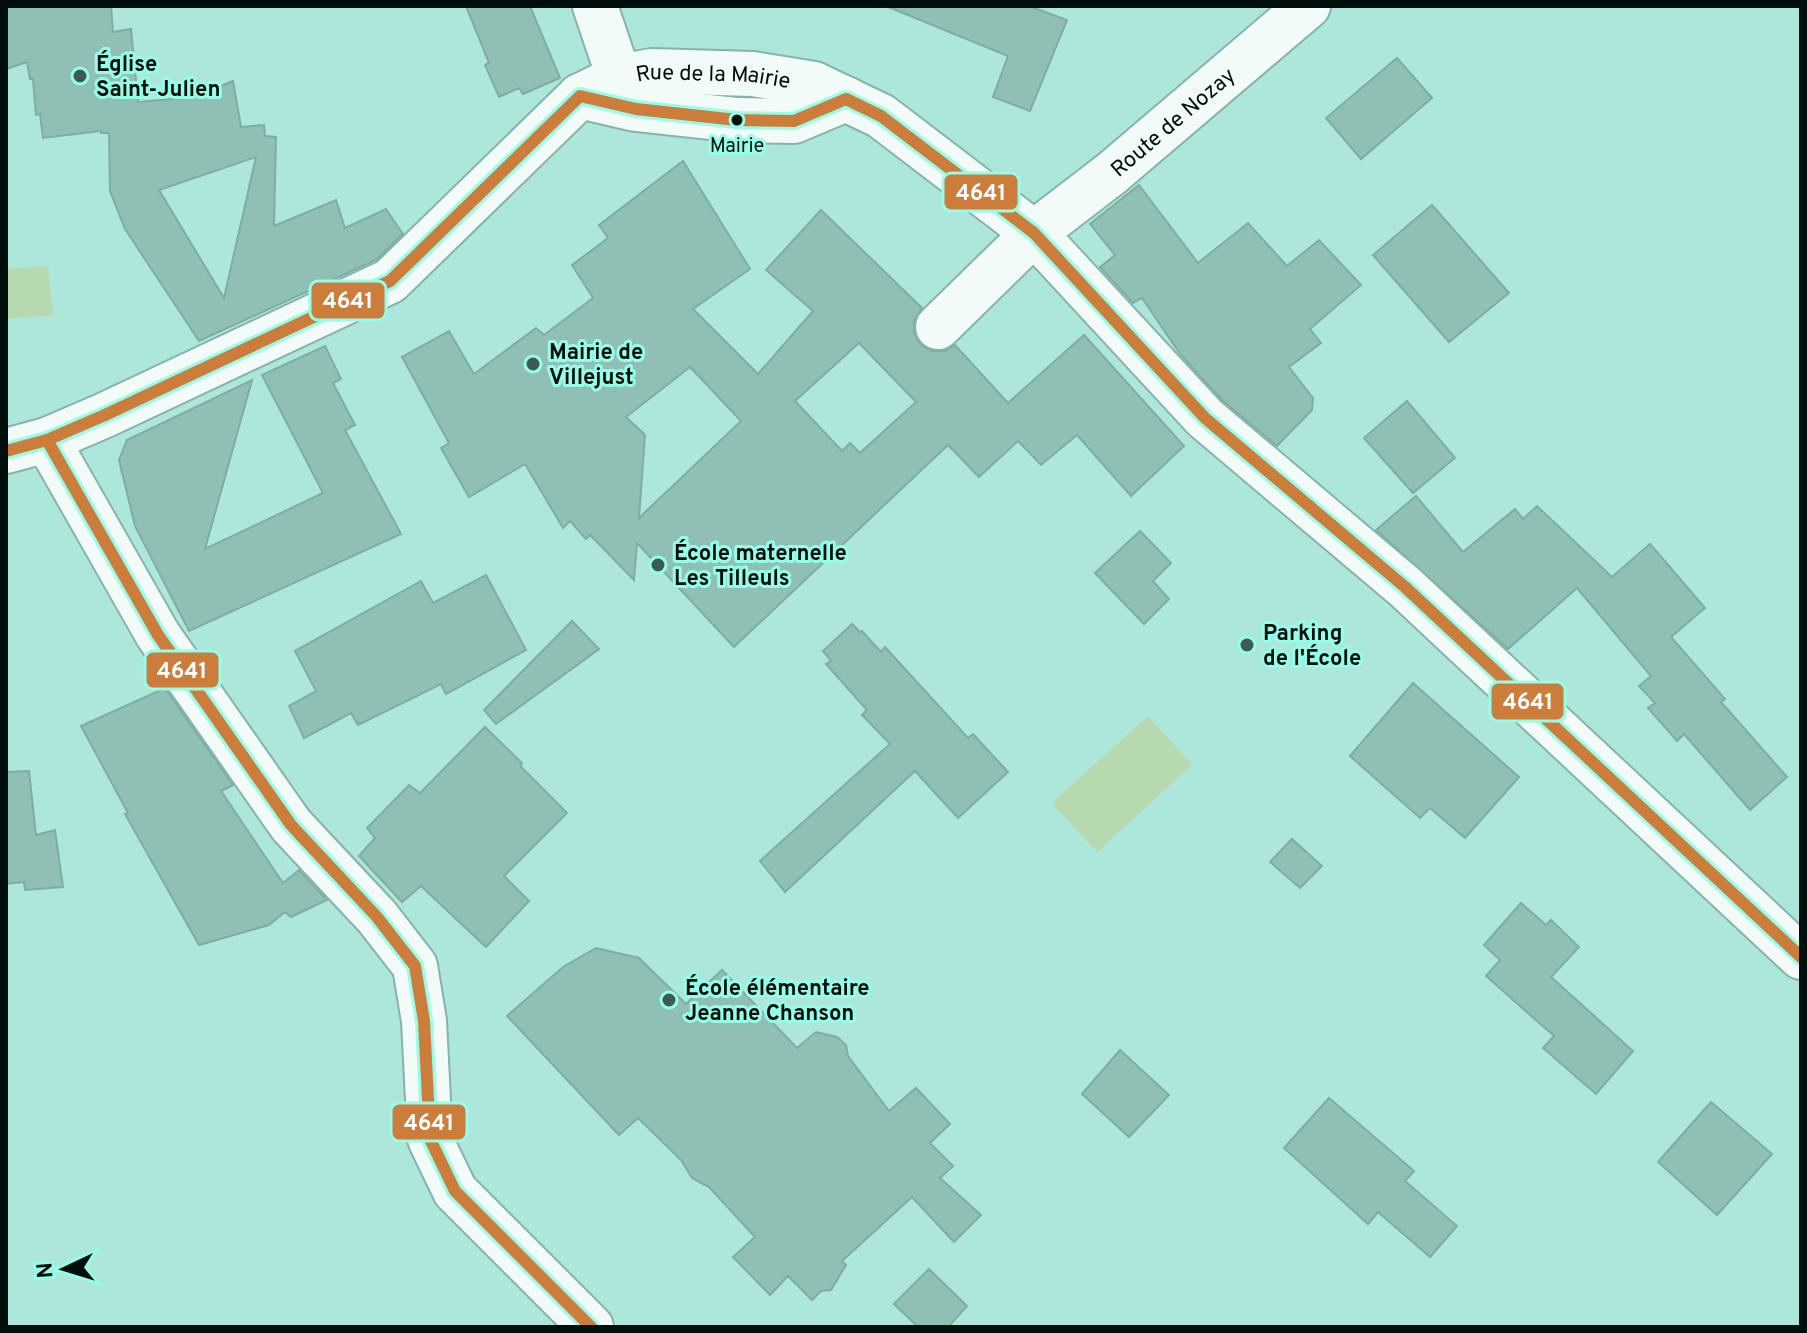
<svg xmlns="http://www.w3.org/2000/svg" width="1807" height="1333" viewBox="0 0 1807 1333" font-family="Overpass,sans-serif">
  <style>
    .green { fill: #b7d9b0 }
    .building { fill: #90bfb6; stroke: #7eada4; stroke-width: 2; fill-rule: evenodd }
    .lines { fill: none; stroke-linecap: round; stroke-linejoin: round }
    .minor-casing { stroke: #86b4ab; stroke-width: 48 }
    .minor { stroke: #f3fbf9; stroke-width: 44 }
    .bus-1-casing { stroke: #95fee8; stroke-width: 18 }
    .bus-1 { stroke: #cd7d3b; stroke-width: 12 }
    .poi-dot { fill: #3d5a54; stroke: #95fee8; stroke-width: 3 }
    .bus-dot { fill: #000f0c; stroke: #95fee8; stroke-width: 3 }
    .labels { text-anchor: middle; stroke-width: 6; stroke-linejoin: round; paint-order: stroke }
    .bus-label { font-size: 20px; fill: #000f0c; stroke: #95fee8 }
    .poi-label { font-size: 22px; font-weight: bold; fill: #000f0c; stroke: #95fee8; text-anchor: start }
    .street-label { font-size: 22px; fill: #000f0c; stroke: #95fee8 }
    .line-badge { stroke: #95fee8; stroke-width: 3 }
    .badge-label { font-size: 22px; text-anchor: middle; font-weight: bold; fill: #fff }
  </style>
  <rect width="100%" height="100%" fill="#ade6da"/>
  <g class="green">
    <polygon points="48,266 53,315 6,319 6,269"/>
    <polygon points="1148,716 1192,765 1097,852 1052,803"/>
  </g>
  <g class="building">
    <path d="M6,6H111L113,32L131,29L138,102L195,97L233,81L241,127L264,125L265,136L276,137L274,226L336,200L345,228L386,209L403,234L376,260L199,341L125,229L110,191L109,133H101V131L43,138L40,114L36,115L33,79H30L27,62L6,69ZM256,157L224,298L159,190Z"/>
    <polygon points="466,6 530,6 560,78 523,94 519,88 499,97 485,65 489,63"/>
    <polygon points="886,6 1029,6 1067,20 1030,111 993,97 1008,56"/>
    <polygon points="1397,58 1432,98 1361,159 1326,118"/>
    <path d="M683,161L750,269L693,309L758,374L813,311L766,270L821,210L922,308L914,321V334L920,344L932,351H945L955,345L1008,403L1084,335L1184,446L1131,496L1077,435L1041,465L1018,441L979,477L948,445L734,647L637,543L634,580L590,535L586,539L570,521L563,528L525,464L469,497L441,448L449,443L402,357L449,331L474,374L536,328L544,335L593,298L572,265L608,238L599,225ZM859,343L916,402L860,453L850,443L842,451L795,401ZM690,367L741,421L639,518L645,435L626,417Z"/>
    <polygon points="1139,185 1198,263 1248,223 1287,266 1319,240 1361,285 1310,329 1321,343 1289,367 1313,398 1312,410 1277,446 1222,400 1180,354 1142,298 1133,303 1100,267 1115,255 1090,224"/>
    <polygon points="1432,205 1509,293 1449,342 1373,255"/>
    <polygon points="325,346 341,379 333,383 355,425 345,430 401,534 189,631 135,526 119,460 127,440 252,380 205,549 323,493 262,375"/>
    <polygon points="1407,401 1455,458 1413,493 1364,438"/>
    <polygon points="1416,496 1463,552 1515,509 1523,519 1537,506 1612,577 1650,544 1705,608 1671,637 1725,699 1721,702 1787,777 1750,810 1684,734 1677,741 1648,708 1655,703 1639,686 1651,676 1577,588 1508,649 1376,530"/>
    <polygon points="1140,531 1171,563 1153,581 1169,599 1144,624 1095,573"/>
    <polygon points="486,575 526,650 446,694 441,684 358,725 351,713 304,738 289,706 316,691 295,651 421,581 433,603"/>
    <polygon points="572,621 599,649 496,724 484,710"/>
    <polygon points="852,624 860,632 862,631 881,652 885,647 968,738 973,734 1008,772 958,818 915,771 785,892 760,861 890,744 862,715 867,710 826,664 831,661 823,651"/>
    <polygon points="1413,683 1519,777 1465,838 1430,808 1420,818 1350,756"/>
    <polygon points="165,688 233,785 221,791 283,883 299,870 327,900 291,917 285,912 269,925 199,945 125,814 128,813 81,726"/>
    <polygon points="485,727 522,763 521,767 567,813 504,876 529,901 486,947 421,886 402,902 359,856 375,838 367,828 409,785 420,793"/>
    <polygon points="29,771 36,835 55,830 63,887 25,890 24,882 6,884 6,772"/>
    <polygon points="1292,839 1322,866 1300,888 1270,862"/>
    <polygon points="1521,903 1546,925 1551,920 1579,947 1551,977 1633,1051 1596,1094 1543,1048 1554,1036 1486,976 1500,960 1484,945"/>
    <polygon points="596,948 639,958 686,1004 722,970 797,1048 816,1032 837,1037 846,1045 848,1056 889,1111 916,1088 950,1124 930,1143 953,1166 940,1178 981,1215 954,1242 912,1197 842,1261 846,1265 831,1290 821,1291 812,1300 788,1276 770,1295 733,1257 755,1237 709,1187 692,1178 681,1160 638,1118 619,1135 507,1016 563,967"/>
    <polygon points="1120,1050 1169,1095 1129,1137 1082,1094"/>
    <polygon points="1329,1098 1414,1171 1405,1181 1457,1226 1430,1257 1378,1212 1368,1224 1284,1148"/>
    <polygon points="1711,1102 1772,1154 1717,1215 1658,1162"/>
    <polygon points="929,1269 967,1306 948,1327 918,1327 894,1304"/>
  </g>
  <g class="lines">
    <g class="minor-casing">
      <g id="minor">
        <polyline points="595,6 619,77"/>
        <polyline points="580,96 636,109 737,120 794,121 846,99"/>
        <path id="s1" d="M938,327L1034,233L1112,173L1308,6"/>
        <polyline points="47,440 158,635 291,825 377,917 415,966 424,1021 430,1139 455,1191 591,1327"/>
        <path id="s2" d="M6,451L47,440L105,415L390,281L580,96L619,77L652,71L753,74L814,84L881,116L1034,233L1205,418L1405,587L1801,957"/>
      </g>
    </g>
    <use href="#minor" class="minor"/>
    <g class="bus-1-casing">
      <g id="bus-1">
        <polyline points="47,440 158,635 291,825 377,917 415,966 424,1021 430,1139 455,1191 591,1327"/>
        <polyline points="6,451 47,440 105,415 390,281 580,96 636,109 737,120 794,121 846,99 881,116 1034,233 1205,418 1405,587 1801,957"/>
      </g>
    </g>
    <use href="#bus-1" class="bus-1"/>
  </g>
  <g class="poi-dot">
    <circle cx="80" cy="76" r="8"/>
    <circle cx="533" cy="364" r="8"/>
    <circle cx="658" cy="565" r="8"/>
    <circle cx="1247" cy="645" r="8"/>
    <circle cx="669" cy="1000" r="8"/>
  </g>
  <circle class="bus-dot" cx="737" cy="120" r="7"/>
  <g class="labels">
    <g class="bus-label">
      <text x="737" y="152">Mairie</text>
    </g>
    <g class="poi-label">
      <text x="96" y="71">Église<tspan x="96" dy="25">Saint-Julien</tspan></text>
      <text x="549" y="359">Mairie de<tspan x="549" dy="25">Villejust</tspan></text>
      <text x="674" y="560">École maternelle<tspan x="674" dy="25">Les Tilleuls</tspan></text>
      <text x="1263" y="640">Parking<tspan x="1263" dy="25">de l'École</tspan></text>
      <text x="685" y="995">École élémentaire<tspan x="685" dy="25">Jeanne Chanson</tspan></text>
    </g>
    <g class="street-label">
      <text dy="8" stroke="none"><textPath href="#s2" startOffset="824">Rue de la Mairie</textPath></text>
      <text dy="8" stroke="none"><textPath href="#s1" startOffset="312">Route de Nozay</textPath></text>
    </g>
  </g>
  <g class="line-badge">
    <rect x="943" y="173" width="76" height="38" rx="8" fill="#cd7d3b"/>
    <rect x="310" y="281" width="76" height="39" rx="8" fill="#cd7d3b"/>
    <rect x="145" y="651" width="75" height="38" rx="8" fill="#cd7d3b"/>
    <rect x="1490" y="682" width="75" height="39" rx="8" fill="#cd7d3b"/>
    <rect x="391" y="1103" width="76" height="38" rx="8" fill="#cd7d3b"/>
  </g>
  <g class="badge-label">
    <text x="981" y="200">4641</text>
    <text x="348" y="308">4641</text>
    <text x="182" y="678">4641</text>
    <text x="1528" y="709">4641</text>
    <text x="429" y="1130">4641</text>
  </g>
  <rect width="1807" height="1333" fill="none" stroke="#000f0c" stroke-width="16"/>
  <g transform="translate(64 1269) rotate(266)" stroke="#95fee8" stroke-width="6" paint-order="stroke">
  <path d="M0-6L14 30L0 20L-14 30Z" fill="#000f0c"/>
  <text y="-12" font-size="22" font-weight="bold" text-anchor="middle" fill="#000f0c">N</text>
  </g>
</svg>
